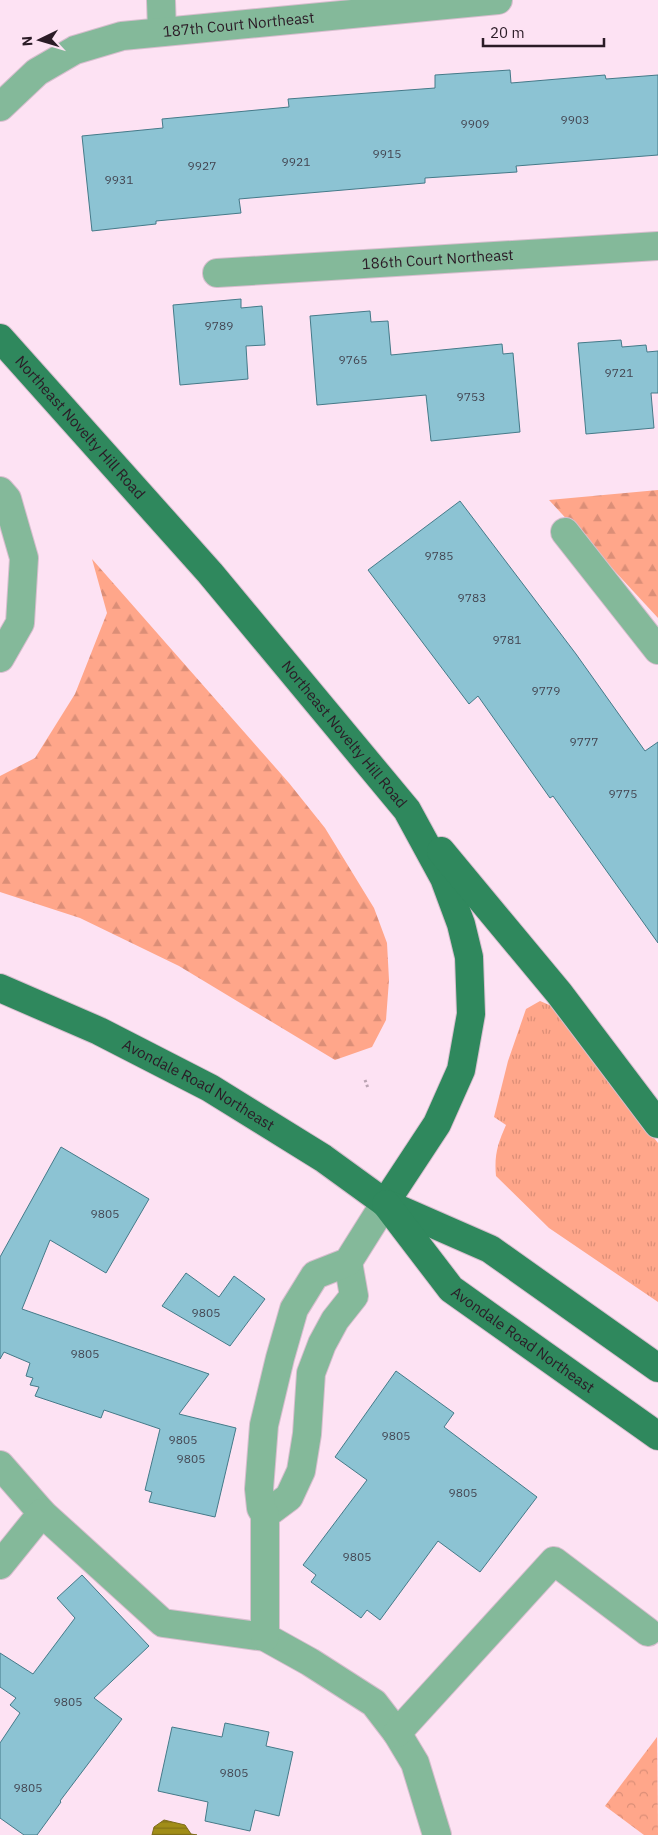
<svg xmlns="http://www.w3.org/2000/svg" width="658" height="1835" viewBox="0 0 658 1835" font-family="'IBM Plex Sans',sans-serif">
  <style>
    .grass { fill: url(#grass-tufts) }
    .forest { fill: url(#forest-firs) }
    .park { fill: url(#park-crowns) }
    .water { fill: url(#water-rules); stroke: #7e6b1c }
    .building { fill: #8cc3d3; stroke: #457a89 }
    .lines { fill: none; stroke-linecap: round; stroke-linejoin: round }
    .minor-casing { stroke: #d7bece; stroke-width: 30 }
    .major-casing { stroke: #d7bece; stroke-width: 30 }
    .path { stroke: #bba4b3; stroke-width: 3; stroke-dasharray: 2.5 2.5; stroke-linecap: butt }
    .minor { stroke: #84b99a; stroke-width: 28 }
    .major { stroke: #2f885d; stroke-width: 28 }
    .labels { text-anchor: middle; stroke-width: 4; stroke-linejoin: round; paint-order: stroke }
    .number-label { font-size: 12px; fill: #434551 }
    .street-label { font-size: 15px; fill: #2b1b26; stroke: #fde2f3 }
  </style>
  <defs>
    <pattern id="grass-tufts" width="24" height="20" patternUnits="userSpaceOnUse" patternTransform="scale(1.25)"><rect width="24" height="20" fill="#ffa68a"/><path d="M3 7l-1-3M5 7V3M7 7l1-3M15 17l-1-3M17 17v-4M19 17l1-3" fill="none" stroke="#db8e77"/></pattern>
    <pattern id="forest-firs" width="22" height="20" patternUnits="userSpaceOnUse" patternTransform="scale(1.25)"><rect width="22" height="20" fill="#ffa68a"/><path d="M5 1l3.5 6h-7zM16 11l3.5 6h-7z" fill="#db8e77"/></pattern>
    <pattern id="park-crowns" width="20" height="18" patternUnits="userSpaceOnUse" patternTransform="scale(1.25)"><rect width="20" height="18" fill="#ffa68a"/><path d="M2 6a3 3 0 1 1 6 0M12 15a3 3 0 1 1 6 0" fill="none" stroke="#db8e77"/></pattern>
    <pattern id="water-rules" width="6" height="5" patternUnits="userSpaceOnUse" patternTransform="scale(1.25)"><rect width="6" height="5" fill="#a18d17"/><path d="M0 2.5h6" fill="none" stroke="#837215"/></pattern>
  </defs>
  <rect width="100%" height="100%" fill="#fde2f3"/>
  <path class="grass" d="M540,1001L554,1007L658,1143V1302L549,1228L496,1176C494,1155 498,1143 506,1125L494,1117L508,1061L526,1009Z"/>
  <g class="forest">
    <polygon points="658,490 658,618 549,500"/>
    <polygon points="92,559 289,783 325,828 374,908 387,943 389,980 386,1020 372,1047 335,1060 179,966 80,918 0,892 0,776 35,758 75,694 107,613"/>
  </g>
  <polygon class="park" points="657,1737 658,1835 644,1835 605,1806"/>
  <polygon class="water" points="164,1820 185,1825 191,1834 197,1835 152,1835 154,1827"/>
  <g class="building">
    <polygon points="510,70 511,83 605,75 606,79 658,75 658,155 516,166 517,172 425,178 425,183 239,199 241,213 156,221 156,224 92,231 82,136 163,128 162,119 289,107 288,99 435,88 435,75"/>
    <polygon points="241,299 241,308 262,306 265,345 246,346 248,379 180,385 173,305"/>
    <polygon points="370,311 371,322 388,321 391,355 502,344 503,354 513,353 520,432 431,441 426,395 317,405 310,316"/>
    <polygon points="621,340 622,347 646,345 647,352 658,351 658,393 651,393 654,428 586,434 578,343"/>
    <polygon points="460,501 576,654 645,751 658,742 658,943 553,796 550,798 478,696 469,704 368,570"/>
    <polygon points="61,1147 149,1199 106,1273 50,1240 22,1309 209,1374 179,1414 236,1428 215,1517 149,1502 152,1492 145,1490 160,1429 104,1410 101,1418 35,1396 39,1387 30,1385 33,1378 26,1376 30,1363 4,1352 0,1359 0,1257"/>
    <polygon points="186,1273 219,1297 234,1276 265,1299 230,1346 162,1306"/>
    <polygon points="396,1371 454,1413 444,1427 537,1497 480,1572 438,1541 380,1620 367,1610 361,1618 311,1582 316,1575 303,1565 367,1480 335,1457"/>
    <polygon points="82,1575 149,1646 94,1698 122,1719 60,1801 61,1802 37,1835 24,1835 0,1818 0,1743 20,1713 10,1705 16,1698 0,1687 0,1653 33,1674 75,1618 57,1598"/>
    <polygon points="225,1723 269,1732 266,1746 293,1752 279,1816 255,1810 250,1831 205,1821 208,1802 158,1791 172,1727 222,1737"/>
  </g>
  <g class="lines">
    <g class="minor-casing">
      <g id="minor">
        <polyline points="161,0 162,32"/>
        <path id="s1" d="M0,107L37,72L75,50L122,36L498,0"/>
        <path id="s2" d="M217,273L658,246"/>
        <polyline points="0,491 7,499 24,558 20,623 0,658"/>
        <polyline points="565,532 658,650"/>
        <polyline points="0,1465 42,1513"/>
        <polyline points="265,1515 289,1497 301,1471 307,1434 311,1373 322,1344 335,1320 354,1296 348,1262"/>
        <polyline points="0,1565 42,1513 163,1623 265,1637 310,1662 374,1703 397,1733 415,1763 437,1835"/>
        <polyline points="265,1637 265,1515 261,1508 259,1489 264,1425 280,1358 294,1309 315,1275 348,1262 385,1203"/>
        <polyline points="397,1733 554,1561 648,1632"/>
      </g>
    </g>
    <g class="major-casing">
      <g id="major">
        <path id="s3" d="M0,338L210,573L407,810L444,878L461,924L469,957L471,1014L461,1070L437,1124L385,1203"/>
        <polyline points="441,851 559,993 658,1124"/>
        <path id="s4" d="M0,988L99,1031L210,1088L323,1158L385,1203L490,1249L658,1368"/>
        <path id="s5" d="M386,1204L451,1289L658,1436"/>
      </g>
    </g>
    <polyline class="path" points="365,1080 368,1088"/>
    <use href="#minor" class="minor"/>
    <use href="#major" class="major"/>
  </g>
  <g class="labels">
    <g class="number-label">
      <text x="575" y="124">9903</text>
      <text x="475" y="128">9909</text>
      <text x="387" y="158">9915</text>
      <text x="296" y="166">9921</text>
      <text x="202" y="170">9927</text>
      <text x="119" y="184">9931</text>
      <text x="219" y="330">9789</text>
      <text x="353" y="364">9765</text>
      <text x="619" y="377">9721</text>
      <text x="471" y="401">9753</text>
      <text x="439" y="560">9785</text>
      <text x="472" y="602">9783</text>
      <text x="507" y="644">9781</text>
      <text x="546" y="695">9779</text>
      <text x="584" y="746">9777</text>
      <text x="623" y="798">9775</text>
      <text x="105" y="1218">9805</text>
      <text x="206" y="1317">9805</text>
      <text x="85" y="1358">9805</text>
      <text x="396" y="1440">9805</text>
      <text x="183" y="1444">9805</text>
      <text x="191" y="1463">9805</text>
      <text x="463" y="1497">9805</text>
      <text x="357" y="1561">9805</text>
      <text x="68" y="1706">9805</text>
      <text x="234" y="1777">9805</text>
      <text x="28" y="1792">9805</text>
    </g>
    <g class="street-label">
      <text dy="5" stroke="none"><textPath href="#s1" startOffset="261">187th Court Northeast</textPath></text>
      <text dy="5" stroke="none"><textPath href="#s2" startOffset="221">186th Court Northeast</textPath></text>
      <text dy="5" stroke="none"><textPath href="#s3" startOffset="120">Northeast Novelty Hill Road</textPath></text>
      <text dy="5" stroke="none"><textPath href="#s3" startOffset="525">Northeast Novelty Hill Road</textPath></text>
      <text dy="5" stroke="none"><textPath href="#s4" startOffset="221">Avondale Road Northeast</textPath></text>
      <text dy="5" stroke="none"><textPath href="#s5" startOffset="195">Avondale Road Northeast</textPath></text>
    </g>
  </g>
  <g transform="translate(40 40) rotate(265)" stroke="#fde2f3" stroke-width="4" paint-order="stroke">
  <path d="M0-4L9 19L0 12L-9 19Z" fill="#2b1b26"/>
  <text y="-8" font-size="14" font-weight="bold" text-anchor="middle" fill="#2b1b26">N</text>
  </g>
  <path d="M483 38v8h121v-8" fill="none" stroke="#2b1b26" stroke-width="2.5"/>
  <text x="490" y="38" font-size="15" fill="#2b1b26" stroke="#fde2f3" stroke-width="4" paint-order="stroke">20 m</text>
</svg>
